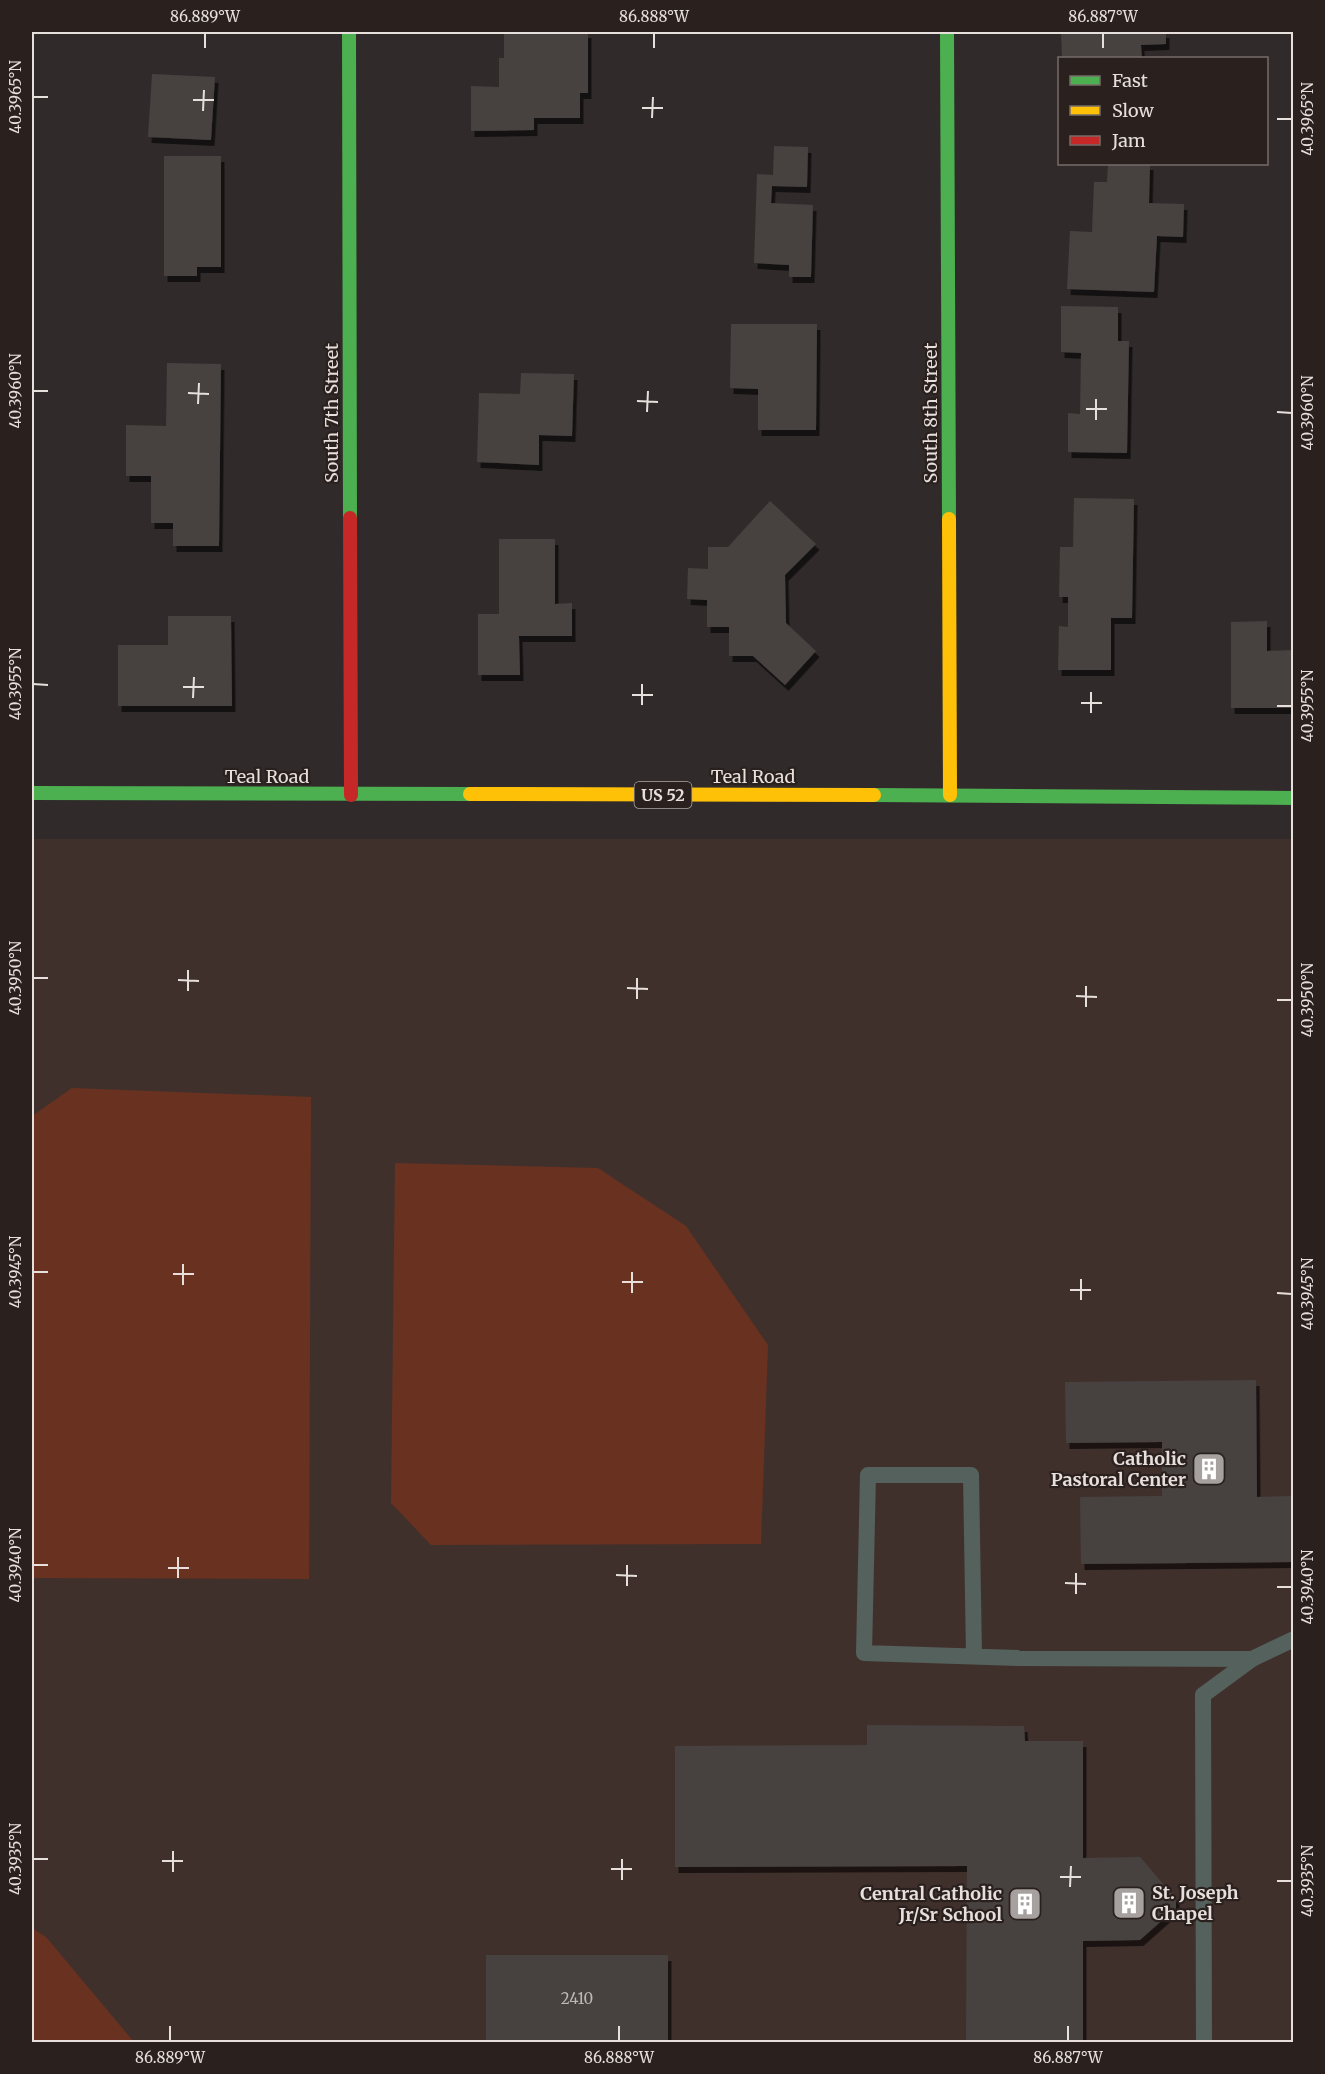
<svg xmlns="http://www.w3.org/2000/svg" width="1325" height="2074" viewBox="0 0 1325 2074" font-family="Merriweather,serif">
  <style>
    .built { fill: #40302c }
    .green { fill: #683120 }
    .building { fill: #464241; filter: url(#shadow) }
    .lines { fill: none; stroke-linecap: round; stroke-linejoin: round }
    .lane { stroke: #55615c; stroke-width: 16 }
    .fast { stroke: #4caf50; stroke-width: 14 }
    .slow { stroke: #ffc107; stroke-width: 14 }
    .jam { stroke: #c62828; stroke-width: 14 }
    .ticks { fill: none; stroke: #e6dfdc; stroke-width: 2 }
    .labels { text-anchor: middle; stroke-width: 4.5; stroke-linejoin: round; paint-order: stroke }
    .number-label { font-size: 15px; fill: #beb8b5 }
    .shield { fill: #2a201d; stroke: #aea6a3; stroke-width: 1.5 }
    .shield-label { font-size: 16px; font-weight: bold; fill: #e6dfdc }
    .street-label { font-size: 18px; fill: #e6dfdc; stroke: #2a201d }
    .poi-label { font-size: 18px; font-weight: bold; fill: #e6dfdc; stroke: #2a201d; text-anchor: end }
    .neatline { fill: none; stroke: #e6dfdc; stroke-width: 2 }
    .ticks-label { font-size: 15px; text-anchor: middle; fill: #e6dfdc }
  </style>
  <defs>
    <filter id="shadow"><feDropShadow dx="3.5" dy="6" stdDeviation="0" flood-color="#0009"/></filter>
  </defs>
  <rect width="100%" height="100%" fill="#302b2a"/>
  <rect class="built" x="32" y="839" width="1261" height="1203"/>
  <g class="green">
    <polygon points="72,1088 311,1097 309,1579 32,1578 32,1116"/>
    <polygon points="395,1163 598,1168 686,1226 768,1345 761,1544 431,1545 391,1503"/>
    <polygon points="32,1928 46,1937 134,2042 32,2042"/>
  </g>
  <g class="building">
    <polygon points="504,32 588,32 588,93 580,93 580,118 534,118 534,130 471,131 471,86 499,87 499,58 504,58"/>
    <polygon points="1061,32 1166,32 1166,44 1141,45 1142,58 1062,58"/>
    <polygon points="152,74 215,77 211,140 148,137"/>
    <polygon points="774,146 808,147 807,187 772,186 771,203 813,205 811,277 789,277 789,265 754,263 757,174 773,175"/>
    <polygon points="164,156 221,156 221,267 197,267 197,276 164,276"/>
    <polygon points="1108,164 1150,164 1149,203 1184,204 1183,237 1157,236 1154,292 1067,289 1070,231 1092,232 1094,182 1107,182"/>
    <polygon points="1061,306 1118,307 1118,341 1129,341 1127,453 1068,452 1068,413 1080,414 1081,353 1061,352"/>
    <polygon points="731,324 817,324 816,430 758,430 758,389 730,388"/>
    <polygon points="167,363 221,364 219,546 173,546 173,523 151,523 151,476 126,476 126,425 166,426"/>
    <polygon points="521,373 574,374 572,436 539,435 539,465 477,462 479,393 520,394"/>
    <polygon points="1074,498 1134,499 1132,618 1111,618 1111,670 1058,670 1059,626 1068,627 1068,597 1059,597 1060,547 1073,547"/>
    <polygon points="770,501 816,544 785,575 786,623 816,651 785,685 753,656 729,656 729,627 707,627 707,600 687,599 688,568 708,569 708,547 728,547"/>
    <polygon points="499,539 555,539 555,604 572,603 572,636 519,636 520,675 478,675 478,614 499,614"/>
    <polygon points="168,616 231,616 232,706 118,706 118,645 168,645"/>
    <polygon points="1267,621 1267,651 1294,650 1294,708 1231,708 1231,622"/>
    <polygon points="1256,1380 1257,1497 1293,1496 1293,1562 1081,1564 1080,1497 1162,1496 1162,1442 1066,1443 1065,1382"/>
    <polygon points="867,1725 1024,1726 1025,1741 1083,1741 1083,1858 1140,1857 1176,1899 1176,1908 1140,1940 1083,1941 1083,2042 966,2042 967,1866 675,1867 675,1746 867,1745"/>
    <rect x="486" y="1955" width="182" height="87"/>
  </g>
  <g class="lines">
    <g class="lane">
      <polyline points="974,1656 971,1475 868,1475 864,1653 1019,1658 1252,1659"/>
      <polyline points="1204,2042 1203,1695 1252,1659 1294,1639"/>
    </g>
    <g class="fast">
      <polyline points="349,32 350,518"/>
      <polyline points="947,32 949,519"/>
      <polyline points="32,793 470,794"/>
      <polyline points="874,795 1294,798"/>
    </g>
    <g class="slow">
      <polyline points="949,519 950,795"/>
      <polyline points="470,794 874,795"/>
    </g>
    <polyline class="jam" points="350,518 351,795"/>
  </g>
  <path class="ticks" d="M205,48V33M654,48V33M1103,48V33M33,97H48M193,100H214M642,108H663M203,111L204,90M652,118L653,97M1277,119H1292M33,391H48M188,393L209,394M637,401L658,402M198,404L199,383M1086,409H1107M647,412L648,391M1277,412L1292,413M1096,420V399M33,684L48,685M183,687H204M632,695H653M193,698L194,677M1081,703H1102M642,705V684M1277,706H1292M1091,713V692M33,978H48M178,980L199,981M627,988L648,989M188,991V970M1076,996L1097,997M637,999V978M1277,1000H1292M1086,1007V986M33,1272H48M173,1274H194M622,1282H643M183,1285V1264M1070,1290H1091M632,1293V1272M1277,1293L1292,1294M1081,1300V1279M33,1565H48M168,1568H189M616,1575L637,1576M178,1578V1557M1065,1583L1086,1584M627,1586V1565M1277,1587H1292M1076,1594V1573M33,1859H48M162,1861H183M611,1869H632M173,1872V1851M1060,1877H1081M622,1880V1859M1277,1881H1292M1070,1887L1071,1866M170,2041V2026M619,2041V2026M1068,2041V2026"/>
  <defs>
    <g id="building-square" transform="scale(1.725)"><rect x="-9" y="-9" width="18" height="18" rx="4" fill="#a6a09e" stroke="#2a201d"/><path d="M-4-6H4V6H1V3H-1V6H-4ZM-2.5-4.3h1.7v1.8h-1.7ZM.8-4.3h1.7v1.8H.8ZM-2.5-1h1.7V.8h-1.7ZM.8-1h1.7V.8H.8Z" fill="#fff"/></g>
  </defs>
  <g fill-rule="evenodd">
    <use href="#building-square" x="1209" y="1469"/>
    <use href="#building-square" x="1129" y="1903"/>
    <use href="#building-square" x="1025" y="1904"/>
  </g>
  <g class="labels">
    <g class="number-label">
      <text x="577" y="2004">2410</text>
    </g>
    <rect class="shield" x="634.5" y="782" width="57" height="26" rx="4.5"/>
    <g class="shield-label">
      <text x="663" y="801">US 52</text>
    </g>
    <g class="street-label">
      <text transform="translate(332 413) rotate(-90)" y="6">South 7th Street</text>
      <text transform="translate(931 413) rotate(-90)" y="6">South 8th Street</text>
      <text x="267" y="783">Teal Road</text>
      <text x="753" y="783">Teal Road</text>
    </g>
    <g class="poi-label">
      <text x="1186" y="1465">Catholic<tspan x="1186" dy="21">Pastoral Center</tspan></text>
      <text x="1152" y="1899" text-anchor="start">St. Joseph<tspan x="1152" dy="21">Chapel</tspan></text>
      <text x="1002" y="1900">Central Catholic<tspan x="1002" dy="21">Jr/Sr School</tspan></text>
    </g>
  </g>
  <rect width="1325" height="2074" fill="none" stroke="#2a201d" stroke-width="66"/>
  <rect x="1058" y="57" width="210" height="108" fill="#2a201d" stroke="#756c69" stroke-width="1.5"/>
  <rect x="1070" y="76" width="30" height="9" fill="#4caf50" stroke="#756c69" stroke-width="1.5"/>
  <text x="1112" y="87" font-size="18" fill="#e6dfdc">Fast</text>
  <rect x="1070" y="106" width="30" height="9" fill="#ffc107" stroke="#756c69" stroke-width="1.5"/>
  <text x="1112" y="117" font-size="18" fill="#e6dfdc">Slow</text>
  <rect x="1070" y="136" width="30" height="9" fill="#c62828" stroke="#756c69" stroke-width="1.5"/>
  <text x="1112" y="147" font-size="18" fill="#e6dfdc">Jam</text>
  <rect x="33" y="33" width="1259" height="2008" class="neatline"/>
  <g class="ticks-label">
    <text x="205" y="22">86.889°W</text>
    <text x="654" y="22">86.888°W</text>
    <text x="1103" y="22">86.887°W</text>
    <text transform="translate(16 97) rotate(-90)" y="5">40.3965°N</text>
    <text transform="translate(1308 119) rotate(-90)" y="5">40.3965°N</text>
    <text transform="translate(16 391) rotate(-90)" y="5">40.3960°N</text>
    <text transform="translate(1308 413) rotate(-90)" y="5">40.3960°N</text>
    <text transform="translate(16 684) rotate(-90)" y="5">40.3955°N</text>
    <text transform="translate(1308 706) rotate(-90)" y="5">40.3955°N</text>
    <text transform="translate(16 978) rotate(-90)" y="5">40.3950°N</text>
    <text transform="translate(1308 1000) rotate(-90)" y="5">40.3950°N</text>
    <text transform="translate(16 1272) rotate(-90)" y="5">40.3945°N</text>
    <text transform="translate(1308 1294) rotate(-90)" y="5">40.3945°N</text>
    <text transform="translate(16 1565) rotate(-90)" y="5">40.3940°N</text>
    <text transform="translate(1308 1587) rotate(-90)" y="5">40.3940°N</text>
    <text transform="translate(16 1859) rotate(-90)" y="5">40.3935°N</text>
    <text transform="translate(1308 1881) rotate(-90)" y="5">40.3935°N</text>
    <text x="170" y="2063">86.889°W</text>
    <text x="619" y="2063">86.888°W</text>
    <text x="1068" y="2063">86.887°W</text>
  </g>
</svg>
